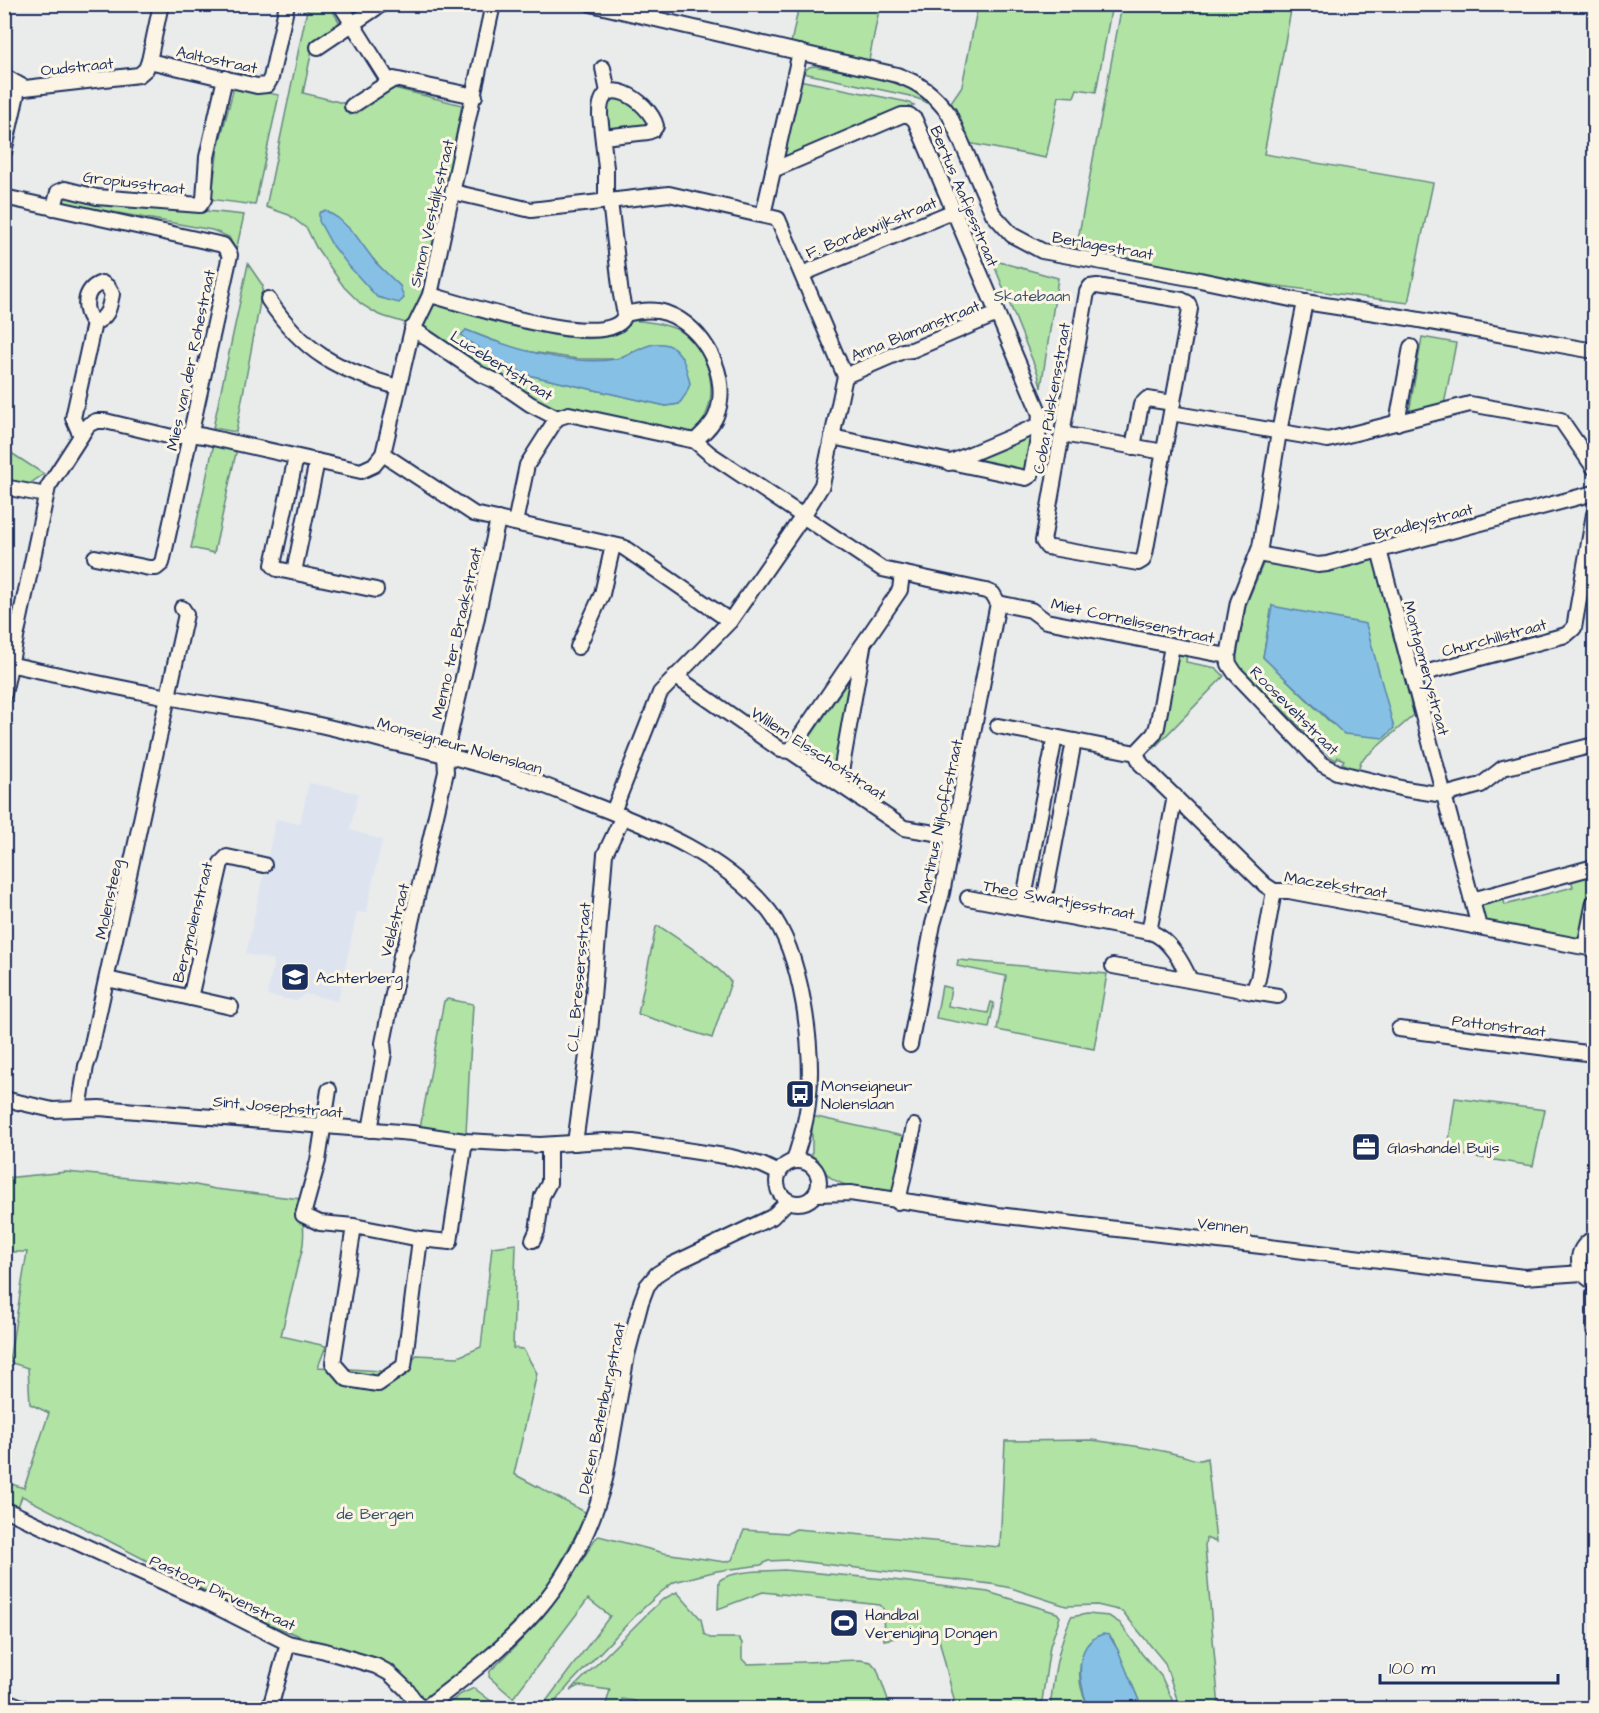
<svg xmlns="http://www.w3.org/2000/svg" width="1599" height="1713" viewBox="0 0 1599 1713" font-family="'Architects Daughter',sans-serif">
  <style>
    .built { fill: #dde4f0 }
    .green { fill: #b0e3a4; stroke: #668981; stroke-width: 1.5; fill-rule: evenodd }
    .water { fill: #86c0e5; stroke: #5b86af; stroke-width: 1.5 }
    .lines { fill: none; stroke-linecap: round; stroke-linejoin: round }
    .minor-casing { stroke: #1b2f5e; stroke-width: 18 }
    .minor { stroke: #fcf5e5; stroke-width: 14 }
    .labels { text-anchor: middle; stroke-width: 6; stroke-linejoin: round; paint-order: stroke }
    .street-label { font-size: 16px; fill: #1b2f5e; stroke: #fcf5e5 }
    .park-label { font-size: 16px; fill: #39536c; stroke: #fcf5e5 }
    .poi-label { font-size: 16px; fill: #1b2f5e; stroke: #fcf5e5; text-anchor: start }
  </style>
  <rect width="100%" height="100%" fill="#eaebeb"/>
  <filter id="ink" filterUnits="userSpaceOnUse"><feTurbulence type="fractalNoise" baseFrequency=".0167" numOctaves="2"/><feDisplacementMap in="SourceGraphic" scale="12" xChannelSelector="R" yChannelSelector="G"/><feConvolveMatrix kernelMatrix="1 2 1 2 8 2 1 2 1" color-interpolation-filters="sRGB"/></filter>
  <g filter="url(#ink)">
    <polygon class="built" points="309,783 358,793 350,830 382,840 366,913 357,912 338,1001 305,994 296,1001 267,995 274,960 246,954 276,819 300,824"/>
    <g class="green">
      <path d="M308,5H329L340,23L314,40L303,93L343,103L350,115L390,87L462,105L429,277L409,324L379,315L361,304L344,287L316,247L307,229L289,215L266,207ZM331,243L366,251L388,276L400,286Z"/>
      <polygon points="799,5 880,5 869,60 791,43"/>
      <polygon points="978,5 1112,5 1096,92 1077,89 1074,97 1059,96 1046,158 968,143 951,102 962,86"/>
      <polygon points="1122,5 1292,5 1264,154 1433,183 1408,303 1240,281 1076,250"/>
      <path d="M815,66C844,72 908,79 928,99C931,102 934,106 937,110L924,101L910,96L803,73L809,67Z"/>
      <polygon points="799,80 907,102 914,105 784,158"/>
      <polygon points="234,87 279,95 255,205 208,199 213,186 218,148"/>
      <polygon points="620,97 641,110 649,126 610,130 606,124 609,99"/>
      <polygon points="66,196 244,215 236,251 229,237 212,230 63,203 62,201"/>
      <polygon points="992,260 1058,278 1041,388 1038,374"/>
      <polygon points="248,264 263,286 236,432 213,428"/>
      <path d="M444,304C486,317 571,349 613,335C620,332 625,326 630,320C649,322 667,323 684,333C714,353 723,412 690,434C642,426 591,421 545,404C505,389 458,354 422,331L433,305ZM466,330L518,350L578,359H617L640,348L681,356L690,384L679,404L666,406L528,375L509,367L466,340Z"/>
      <polygon points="1422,337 1456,343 1444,405 1409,413"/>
      <polygon points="1026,435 1033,435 1026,470 1022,473 976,461 977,458 985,452 987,455 1026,438"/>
      <polygon points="214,443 237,448 214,553 191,548"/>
      <polygon points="5,449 44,474 29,484 5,479"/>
      <path d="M1369,560H1373L1376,564L1396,631H1392L1414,715L1361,761L1358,770L1342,763L1344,760L1338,757L1336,760L1332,758L1238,666L1236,660L1246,605L1263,564L1269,562L1329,569L1330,572ZM1272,606L1333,725L1263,657Z"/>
      <polygon points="1178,653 1187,653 1186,662 1216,668 1224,676 1153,749 1150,745 1175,656"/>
      <polygon points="851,672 855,675 837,768 830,772 803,752 802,749 804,741 806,743 851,677 849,674"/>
      <path d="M1586,875L1592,880L1593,883L1584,934L1576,940L1486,922C1480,917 1479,911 1483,904L1503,897L1505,905L1573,887L1571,878Z"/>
      <path d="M659,926C685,943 710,959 731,982L712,1038L638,1014L656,927Z"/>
      <polygon points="958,960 1107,974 1094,1049 997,1030 1006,976 957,966"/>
      <polygon points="942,986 951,988 948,1006 988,1013 991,1002 994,1003 989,1028 936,1018"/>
      <polygon points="448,999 473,1004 466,1133 420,1128 444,1001"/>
      <polygon points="1455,1098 1545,1110 1533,1166 1450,1153 1449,1140"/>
      <path d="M812,1116L903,1136L894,1194C877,1192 843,1188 830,1177C823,1171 822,1162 812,1156Z"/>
      <path d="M66,1172L191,1184L215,1189L301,1199C303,1220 307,1243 298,1263L281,1336L326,1346L318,1367L397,1372L410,1366L416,1355L458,1357L481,1347L492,1247L516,1244L513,1348L523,1349L537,1373L514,1474L587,1513L549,1585L493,1647L422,1704L399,1673L271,1625L22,1496L18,1507L5,1501V1482L24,1488L49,1413L30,1404L28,1368L9,1362L27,1252H5V1178Z"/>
      <path d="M1091,1440C1121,1444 1151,1447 1180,1455C1189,1457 1199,1463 1207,1458L1216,1542L1206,1538L1205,1546L1219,1708H1180L1165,1663L1122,1611L1097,1605L1066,1606L1011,1588L991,1584L790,1560L768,1561L761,1565L717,1571L674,1582L660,1593L637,1614L570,1684L550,1708H541L610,1616L588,1599L513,1698L489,1677L490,1671C532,1633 567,1588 595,1539L599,1536L664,1553L725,1562L732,1560L744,1530L788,1533L796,1529L1000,1547L1005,1441Z"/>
      <path d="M784,1570L885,1579L988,1592L1057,1613L1060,1617L1050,1646L1041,1708H956L938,1635L934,1632H927L884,1640L883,1608L880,1605L763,1592L718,1609L719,1581C731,1570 767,1571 784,1570Z"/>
      <polygon points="677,1592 701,1619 704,1634 710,1638 739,1638 742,1643 742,1659 747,1664 860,1660 871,1662 877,1669 891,1708 635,1708 635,1701 622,1699 620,1708 605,1708 610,1690 579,1686 570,1691 649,1612 663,1599"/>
      <path d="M1087,1614L1109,1616L1120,1623L1142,1654L1161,1676L1176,1708H1142L1113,1640L1109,1635C1086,1631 1078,1664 1080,1681C1081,1691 1085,1700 1089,1708H1050C1054,1674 1057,1650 1071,1617Z"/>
      <polygon points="474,1688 500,1708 443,1708 461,1694"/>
    </g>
    <g class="water">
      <polygon points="325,210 338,218 354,233 376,263 400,286 404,298 399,303 377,297 348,265 331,243 319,221 319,213"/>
      <path d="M466,330C506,347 571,367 615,359C633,356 647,339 668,345C683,350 687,370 690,384L686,394L679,404L666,406L528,375L509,367L466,340L461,335Z"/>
      <polygon points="1272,606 1366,624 1394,728 1384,738 1344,734 1268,662 1263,657"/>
      <path d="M1103,1634L1109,1635L1118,1650L1142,1708H1089L1088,1706C1079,1683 1072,1644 1103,1634Z"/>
    </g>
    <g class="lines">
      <g class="minor-casing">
        <g id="minor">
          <polyline points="340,4 389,82 394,79 475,96"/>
          <polyline points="493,4 430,295 411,334 383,454 474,514 623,547 730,621"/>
          <path d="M591,4L897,75C920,83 934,94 949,114L993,214L1012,235L1042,251L1195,279L1305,302L1408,318L1594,351"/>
          <polyline points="318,47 382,4"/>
          <polyline points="149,61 257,86 267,85 271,78 287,4"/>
          <polyline points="603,68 608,92"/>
          <polyline points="4,76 25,88 139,75 146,69 149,61 161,4"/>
          <polyline points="352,106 389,82"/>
          <path d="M603,137L648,132L653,130L656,126C649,100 599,69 600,115L606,168V201"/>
          <polyline points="4,152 19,85"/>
          <polyline points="773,170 902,115 909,115 915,120 1040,414 1038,439 1031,475 1026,478 832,437"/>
          <polyline points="453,192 531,210 669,194 778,219 845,376 822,485 803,516 730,621 660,693 613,812"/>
          <polyline points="4,197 223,245 230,255 162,563 156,568 149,568 95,557"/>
          <polyline points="610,201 621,295 625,314"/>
          <polyline points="54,208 58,192 65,189 97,197 200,205 204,199 207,157 225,78"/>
          <polyline points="763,215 800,52"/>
          <polyline points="802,274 954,211"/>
          <polygon points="1097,286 1182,300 1188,303 1190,309 1145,554 1143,560 1138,563 1052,548 1047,547 1043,541 1087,292 1090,287"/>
          <path d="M430,295C459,302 616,356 625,314C637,311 653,308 666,313C704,326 732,378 716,416C713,425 702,434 695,441"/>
          <path d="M268,299C304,353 337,370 398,387"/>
          <polyline points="1305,302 1279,432 1260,547 1238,602 1228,656 1229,664 1235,673 1322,764 1337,772 1405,789 1444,795 1481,785 1503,768 1594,745"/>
          <polyline points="412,328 480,374 498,382 530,404 557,418 569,414 695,441 710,454 882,569 986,591 993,594 998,603"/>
          <polyline points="845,376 903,351 912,350 997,314"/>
          <polyline points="1171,413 1328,440 1470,404 1561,420 1594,468"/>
          <polyline points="1397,423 1411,347"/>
          <polyline points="1062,434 1164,452"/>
          <path d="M81,436L73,418L94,323C109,317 109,308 112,294L108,287L102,283C83,288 82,311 94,323"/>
          <polyline points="1133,447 1141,405 1147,399 1173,403"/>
          <polyline points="296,457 273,565 277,569 376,590"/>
          <polyline points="949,463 1039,425"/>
          <polyline points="4,487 46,495"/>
          <polyline points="515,523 527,465 557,418"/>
          <polyline points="1379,550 1479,927"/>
          <polyline points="1258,554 1318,565 1327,564 1594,493"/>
          <polyline points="294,572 317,461"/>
          <polyline points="998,603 1031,610 1046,621 1228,656"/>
          <polyline points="578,647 602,594 613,545"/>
          <path d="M4,663C59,675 114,687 168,697C209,705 250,710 291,719C322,725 354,733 385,741C430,751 477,762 521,777C544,785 568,795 591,804C656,829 724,856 769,911C802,953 815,1051 808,1104C806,1124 800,1142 794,1161"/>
          <polyline points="675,676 781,750 790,751 904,828 953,836"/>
          <polyline points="1413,676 1566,635 1574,628 1594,514"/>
          <polyline points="4,694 48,487 88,425 96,421 105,421 172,437 191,434 204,436 361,471 374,465 383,454"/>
          <polyline points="998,726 1136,753 1154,734 1157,727 1172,646"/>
          <polyline points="790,751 900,590 902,574"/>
          <polyline points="1136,753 1141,764 1265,885 1274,891 1289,891 1594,949"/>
          <polyline points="839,783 863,647"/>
          <polyline points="968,898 1149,932 1175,796"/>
          <polyline points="1472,900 1594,867"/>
          <polyline points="1022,908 1055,737"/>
          <polyline points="1042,912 1074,741"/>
          <path d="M1149,932C1168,936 1183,964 1190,980"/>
          <polyline points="1585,947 1594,902"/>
          <polyline points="1113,966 1253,992 1258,979 1274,891"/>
          <polyline points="107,979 231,1007"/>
          <polyline points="1253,992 1278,996"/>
          <polyline points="190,998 221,863 227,857 264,865"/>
          <polyline points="1399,1029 1594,1054"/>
          <polyline points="910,1045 933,924 942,893 998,603"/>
          <polyline points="329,1090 318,1161 303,1215 320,1223 354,1226 420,1239 404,1366 378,1384 347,1379 333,1363 354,1226"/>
          <polyline points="4,1099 53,1110 99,1108 412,1133 465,1141 540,1145 604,1141 633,1142 731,1157 762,1165 779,1173"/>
          <polyline points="79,1109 86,1066 89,1058 186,614 182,608"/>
          <polyline points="370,1130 384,1053 383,1043 401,955 406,944 446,772 445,755 476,622 498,519"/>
          <polyline points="575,1143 590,1033 605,854 623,816"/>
          <circle cx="798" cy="1182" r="21"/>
          <polyline points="815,1194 850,1193 998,1215 1524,1277 1583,1273"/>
          <polyline points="898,1202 914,1126"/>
          <path d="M1594,1238C1574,1248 1574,1272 1594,1282"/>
          <polyline points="420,1239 450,1242 465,1141"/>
          <polyline points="533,1240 537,1231 542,1196 549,1183 549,1145"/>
          <polyline points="1594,1294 1594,1330"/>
          <polyline points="4,1509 207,1602 288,1643 325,1651 376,1666 389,1673 406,1689 420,1708"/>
          <polyline points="4,1700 24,1708"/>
          <polyline points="270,1708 288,1643"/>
          <path d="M425,1708C513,1642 575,1591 605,1479L627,1355L641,1302L647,1286L657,1274L671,1265L772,1217L788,1201"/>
        </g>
      </g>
      <use href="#minor" class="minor"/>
    </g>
  </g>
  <defs>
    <g id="school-square" transform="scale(1.5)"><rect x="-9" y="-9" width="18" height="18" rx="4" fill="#1b2f5e" stroke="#fcf5e5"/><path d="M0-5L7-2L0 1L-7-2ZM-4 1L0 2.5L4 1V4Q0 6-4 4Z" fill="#fff"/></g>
    <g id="bus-square" transform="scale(1.5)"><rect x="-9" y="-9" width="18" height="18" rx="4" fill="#1b2f5e" stroke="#fcf5e5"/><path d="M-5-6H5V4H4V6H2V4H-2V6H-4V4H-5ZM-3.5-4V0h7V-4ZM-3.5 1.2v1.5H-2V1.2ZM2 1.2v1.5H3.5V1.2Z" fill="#fff"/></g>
    <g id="office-square" transform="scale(1.5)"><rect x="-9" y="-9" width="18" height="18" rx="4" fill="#1b2f5e" stroke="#fcf5e5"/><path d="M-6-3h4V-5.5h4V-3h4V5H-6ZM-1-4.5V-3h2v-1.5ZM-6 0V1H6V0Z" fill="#fff"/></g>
    <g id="stadium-square" transform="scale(1.5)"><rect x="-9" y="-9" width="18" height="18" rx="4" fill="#1b2f5e" stroke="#fcf5e5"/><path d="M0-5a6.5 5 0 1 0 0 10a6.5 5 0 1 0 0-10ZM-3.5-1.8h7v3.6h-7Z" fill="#fff"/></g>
  </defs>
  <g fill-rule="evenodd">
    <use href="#school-square" x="295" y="977"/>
    <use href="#bus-square" x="800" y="1094"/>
    <use href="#office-square" x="1366" y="1147"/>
    <use href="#stadium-square" x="844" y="1623"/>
  </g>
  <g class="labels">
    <g class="street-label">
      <text transform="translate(217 59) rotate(12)" y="6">Aaltostraat</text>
      <text transform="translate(77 66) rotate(-6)" y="6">Oudstraat</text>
      <text transform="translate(134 182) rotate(7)" y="6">Gropiusstraat</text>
      <text transform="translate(965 196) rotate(67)" y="6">Bertus Aafjesstraat</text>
      <text transform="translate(431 213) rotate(-77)" y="6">Simon Vestdijkstraat</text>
      <text transform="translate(871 227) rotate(-22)" y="6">F. Bordewijkstraat</text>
      <text transform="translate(1103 245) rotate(10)" y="6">Berlagestraat</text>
      <text transform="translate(915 330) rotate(-22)" y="6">Anna Blamanstraat</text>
      <text transform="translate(190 360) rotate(-78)" y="6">Mies van der Rohestraat</text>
      <text transform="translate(502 365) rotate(32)" y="6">Lucebertstraat</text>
      <text transform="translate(1051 398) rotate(-80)" y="6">Coba Pulskensstraat</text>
      <text transform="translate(1423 521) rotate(-15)" y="6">Bradleystraat</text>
      <text transform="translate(1133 620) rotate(12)" y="6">Miet Cornelissenstraat</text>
      <text transform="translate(456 633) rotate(-77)" y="6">Menno ter Braakstraat</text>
      <text transform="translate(1494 637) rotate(-15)" y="6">Churchillstraat</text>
      <text transform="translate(1427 668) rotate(75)" y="6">Montgomerystraat</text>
      <text transform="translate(1295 710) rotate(45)" y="6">Rooseveltstraat</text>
      <text transform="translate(460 745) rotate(16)" y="6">Monseigneur Nolenslaan</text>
      <text transform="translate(819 753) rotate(33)" y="6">Willem Elsschotstraat</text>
      <text transform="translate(939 821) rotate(-78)" y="6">Martinus Nijhoffstraat</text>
      <text transform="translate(1336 884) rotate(9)" y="6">Maczekstraat</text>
      <text transform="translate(108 899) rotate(-78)" y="6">Molensteeg</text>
      <text transform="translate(1059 899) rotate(11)" y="6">Theo Swartjesstraat</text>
      <text transform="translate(394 920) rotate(-75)" y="6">Veldstraat</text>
      <text transform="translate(192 922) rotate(-76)" y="6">Bergmolenstraat</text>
      <text transform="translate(578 977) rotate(-85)" y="6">C.L. Bressersstraat</text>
      <text transform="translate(1499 1025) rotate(7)" y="6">Pattonstraat</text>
      <text transform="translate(278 1106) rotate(5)" y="6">Sint Josephstraat</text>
      <text transform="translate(1223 1225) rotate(7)" y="6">Vennen</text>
      <text transform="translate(601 1408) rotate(-78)" y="6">Deken Batenburgstraat</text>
      <text transform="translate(223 1592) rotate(25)" y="6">Pastoor Dirvenstraat</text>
    </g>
    <g class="park-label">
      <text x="1032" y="301">Skatebaan</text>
      <text x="375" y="1519">de Bergen</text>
    </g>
    <g class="poi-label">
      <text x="316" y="983">Achterberg</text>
      <text x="821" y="1091">Monseigneur<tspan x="821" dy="18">Nolenslaan</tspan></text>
      <text x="1387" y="1153">Glashandel Buijs</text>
      <text x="865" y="1620">Handbal<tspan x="865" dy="18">Vereniging Dongen</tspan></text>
    </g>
  </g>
  <rect width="1599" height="1713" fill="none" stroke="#fcf5e5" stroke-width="24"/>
  <rect x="12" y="12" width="1575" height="1689" fill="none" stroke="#1b2f5e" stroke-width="2" filter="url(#ink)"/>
  <path d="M1380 1674v9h178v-9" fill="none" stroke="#1b2f5e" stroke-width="3"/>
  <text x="1389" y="1674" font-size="18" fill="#1b2f5e" stroke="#fcf5e5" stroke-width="4.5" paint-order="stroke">100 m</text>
</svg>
